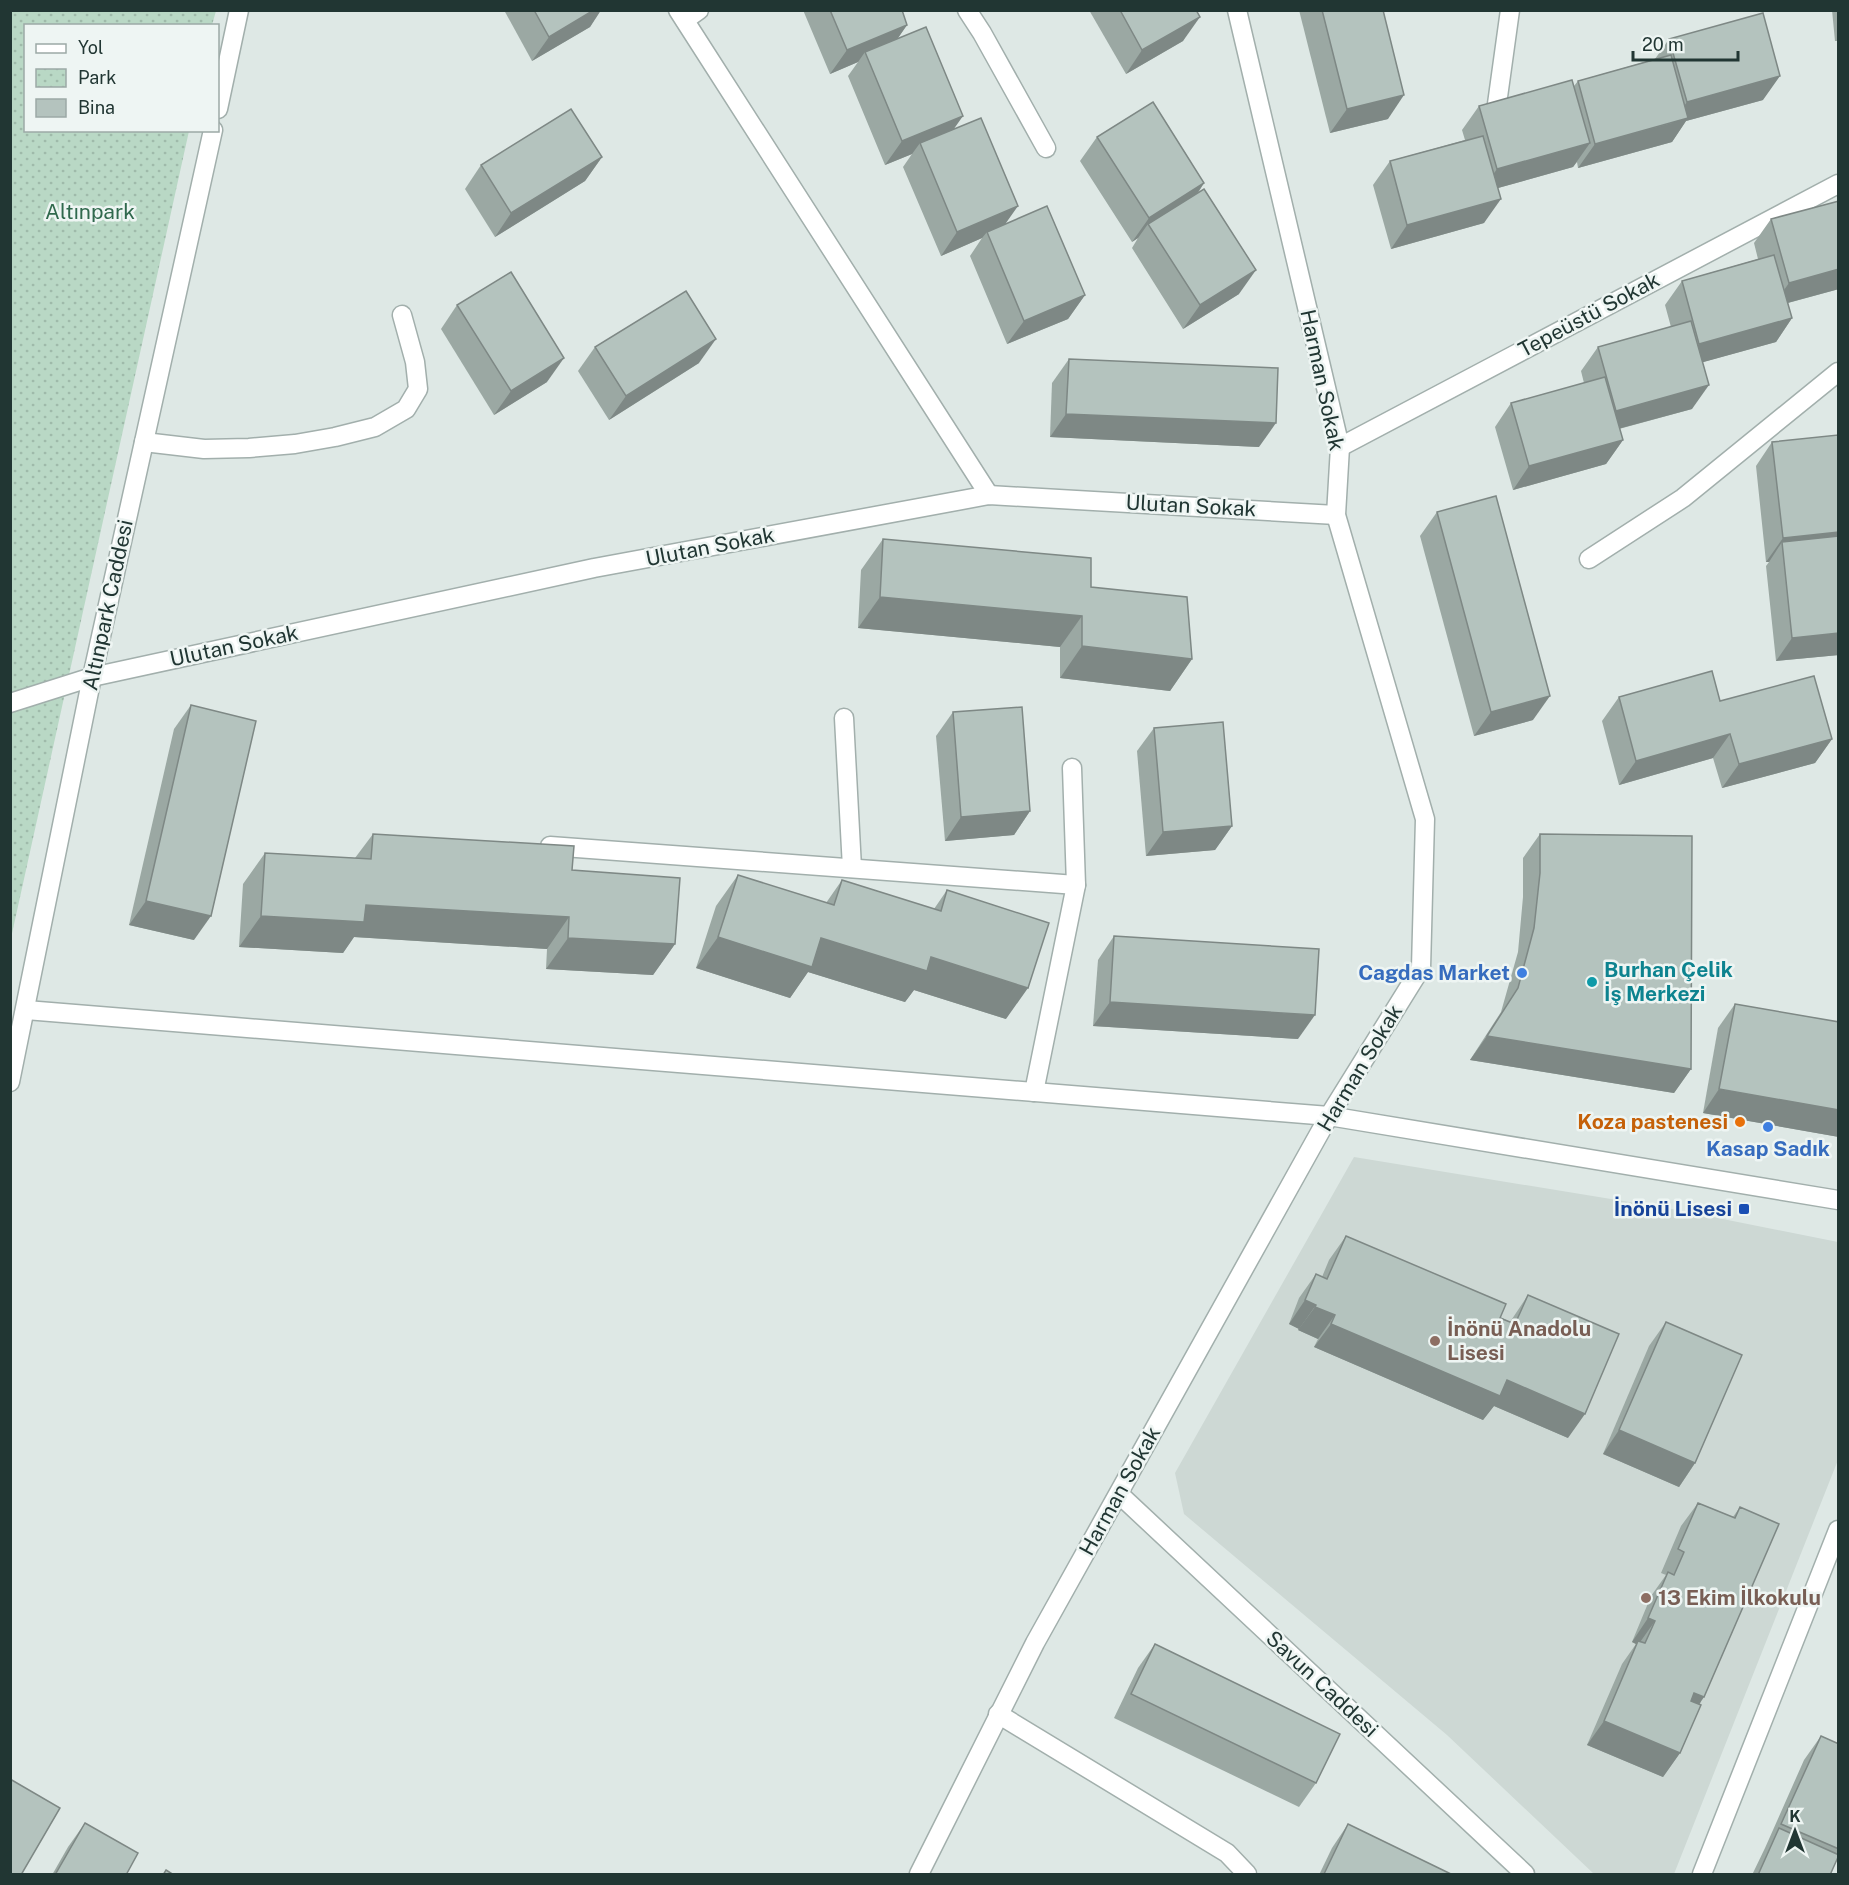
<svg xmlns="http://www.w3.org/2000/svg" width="1849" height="1885" viewBox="0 0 1849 1885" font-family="'Public Sans',sans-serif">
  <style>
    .built { fill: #cdd8d4 }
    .park { fill: url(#park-dots) }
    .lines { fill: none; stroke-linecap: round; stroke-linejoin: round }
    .service-casing { stroke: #a2afac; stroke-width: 21 }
    .minor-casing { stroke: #a2afac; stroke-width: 21 }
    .tertiary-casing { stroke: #a2afac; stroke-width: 21 }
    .service { stroke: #fff; stroke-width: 18 }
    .minor { stroke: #fff; stroke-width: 18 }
    .tertiary { stroke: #fff; stroke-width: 18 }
    .wall { fill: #9ba8a3 }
    .shaded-wall { fill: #7e8885 }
    .building { fill: #b4c3be; stroke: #7e8885; stroke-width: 1.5 }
    .shop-dot { fill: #3f7fe0; stroke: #eef5f3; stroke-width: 2 }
    .culture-dot { fill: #0f9aa8; stroke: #eef5f3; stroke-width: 2 }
    .food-dot { fill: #e8710a; stroke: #eef5f3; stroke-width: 2 }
    .transit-dot { fill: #1a4fb4; stroke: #eef5f3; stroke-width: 2 }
    .education-dot { fill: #8d6e63; stroke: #eef5f3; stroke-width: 2 }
    .labels { text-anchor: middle; stroke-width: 5; stroke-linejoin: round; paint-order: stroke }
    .park-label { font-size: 21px; fill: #30694d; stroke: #eef5f3 }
    .street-label { font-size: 21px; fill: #213633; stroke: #eef5f3 }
    .culture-label { font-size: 21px; font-weight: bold; fill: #0d838f; stroke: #eef5f3; text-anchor: start }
    .shop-label { font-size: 21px; font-weight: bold; fill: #366cbe; stroke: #eef5f3; text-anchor: end }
    .food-label { font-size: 21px; font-weight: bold; fill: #c56008; stroke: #eef5f3; text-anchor: end }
    .transit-label { font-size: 21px; font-weight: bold; fill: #164399; stroke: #eef5f3; text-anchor: end }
    .education-label { font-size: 21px; font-weight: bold; fill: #785e54; stroke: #eef5f3; text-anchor: start }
  </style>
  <defs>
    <pattern id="park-dots" width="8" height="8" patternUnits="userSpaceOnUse" patternTransform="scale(1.5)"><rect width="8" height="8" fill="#b9d8c5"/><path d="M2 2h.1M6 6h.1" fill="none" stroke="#9fbaaa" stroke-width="1.8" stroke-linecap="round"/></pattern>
  </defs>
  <rect width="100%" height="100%" fill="#dee8e5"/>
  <polygon class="built" points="1354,1157 1678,1210 1838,1242 1838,1460 1674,1874 1594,1874 1447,1735 1184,1514 1175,1473"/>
  <polygon class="park" points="11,11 216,11 212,25 26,26 26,130 189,131 11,938"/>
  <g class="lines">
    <g class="service-casing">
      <g id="service">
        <polyline points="967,10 982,33 1046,148"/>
        <polyline points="685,20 699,10"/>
        <polyline points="144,442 204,449 249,448 295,444 335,437 375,427 406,409 418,389 415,362 402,315"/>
        <polyline points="844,718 852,868"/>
        <polyline points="550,846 1076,885"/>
        <polyline points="1034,1092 1076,885 1072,768"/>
      </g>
    </g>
    <g class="minor-casing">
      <g id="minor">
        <polyline points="678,10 989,495"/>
        <polyline points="1497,104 1510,10"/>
        <polyline points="1340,447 1838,184"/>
        <polyline points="1589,559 1683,498 1838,372"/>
        <polyline points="10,703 92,677 594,568 989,495 1336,515"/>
        <polyline points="26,1010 1329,1116"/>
        <polyline points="1119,1494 1525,1874"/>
        <polyline points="998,1714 1227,1853 1247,1874"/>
        <polyline points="1702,1874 1838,1530"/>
      </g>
    </g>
    <g class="tertiary-casing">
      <g id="tertiary">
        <polyline points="218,109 239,10"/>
        <polyline points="10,1082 92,677 213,130"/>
        <polyline points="1329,1116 1838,1200"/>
        <polyline points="919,1874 1035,1643 1329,1116 1421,968 1425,819 1336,515 1340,447 1237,10"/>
      </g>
    </g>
    <use href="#service" class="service"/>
    <use href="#minor" class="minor"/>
    <use href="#tertiary" class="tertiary"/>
  </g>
  <g class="wall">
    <polygon points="504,10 601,10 590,27 532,61"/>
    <polygon points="803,10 902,10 907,25 898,38 954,129 1006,224 1085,295 1068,319 1007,344 970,256 982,238 941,256 903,167 912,154 885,165 848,76 858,62 830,74"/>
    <polygon points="1089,10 1196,10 1183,41 1126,74"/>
    <polygon points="1299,10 1383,10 1388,119 1330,133"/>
    <polygon points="1832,10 1839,10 1839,41 1835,41"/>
    <polygon points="1669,39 1763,100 1686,121 1672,142 1578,168 1577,162 1573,167 1498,188 1484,223 1391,249 1373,185 1390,161 1465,140 1462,130 1479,106 1574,86 1578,81 1655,59"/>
    <polygon points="1097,137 1204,183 1198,193 1239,294 1183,329 1132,248 1138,238 1132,242 1080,161"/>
    <polygon points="602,157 585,181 495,237 465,189 481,165"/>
    <polygon points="1839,201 1839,289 1788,303 1792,318 1776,342 1703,362 1692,409 1619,429 1623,440 1606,464 1513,490 1495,427 1511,403 1584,383 1581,371 1598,347 1671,327 1665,305 1682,281 1758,259 1754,243 1771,219"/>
    <polygon points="457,305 547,382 494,415 441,329"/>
    <polygon points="595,347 699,363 609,420 578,371"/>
    <polygon points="1069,359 1259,447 1050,437 1052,383"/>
    <polygon points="1772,442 1839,655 1776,661 1766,566 1769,562 1766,562 1756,466"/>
    <polygon points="1437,512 1533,720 1474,736 1420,536"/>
    <polygon points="883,539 1091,587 1192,659 1170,691 1060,678 1060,647 858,628 861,570"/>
    <polygon points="1619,697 1720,701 1832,739 1815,763 1722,788 1713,758 1619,785 1602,721"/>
    <polygon points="191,705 194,940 129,925 174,729"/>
    <polygon points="953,712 1030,811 1014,835 945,841 936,736"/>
    <polygon points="1154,728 1232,826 1215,850 1146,856 1137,751"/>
    <polygon points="373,834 572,870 675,944 653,975 546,969 547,949 354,937 343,953 239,947 243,884 265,853 355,858"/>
    <polygon points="1540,834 1691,1069 1674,1093 1470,1060 1501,1012 1518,952 1523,897 1523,858"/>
    <polygon points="738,875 826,903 842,880 934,909 947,890 1006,1019 914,990 905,1002 808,972 790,998 696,968 716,906"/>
    <polygon points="1114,936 1298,1039 1093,1026 1098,960"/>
    <polygon points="1735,1004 1839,1022 1839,1137 1703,1113 1718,1028"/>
    <polygon points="1346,1236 1510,1322 1528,1295 1568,1438 1494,1406 1483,1420 1314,1347 1318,1339 1298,1330 1299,1329 1289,1324 1299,1298 1316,1274 1322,1277 1329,1260"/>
    <polygon points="1666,1322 1695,1463 1679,1487 1603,1454 1649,1346"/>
    <polygon points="1698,1503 1733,1517 1740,1507 1700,1704 1680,1753 1663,1777 1587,1745 1622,1664 1636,1644 1632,1642 1651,1596 1666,1575 1661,1573 1681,1526"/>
    <polygon points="1155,1644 1316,1783 1299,1807 1114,1718 1138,1668"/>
    <polygon points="1821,1736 1839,1744 1839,1854 1830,1875 1752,1875 1765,1848 1804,1760"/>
    <polygon points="85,1823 126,1875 52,1875 68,1847"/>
    <polygon points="1348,1824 1453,1875 1319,1875 1332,1848"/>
  </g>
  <g class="shaded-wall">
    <polygon points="594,10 601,10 590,27 532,61 549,37"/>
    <polygon points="1200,17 1183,41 1126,74 1142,50"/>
    <polygon points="907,25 891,48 865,52 858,62 830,74 847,50"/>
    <polygon points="1780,76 1763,100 1686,121 1672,142 1578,168 1595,144 1672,123 1687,102"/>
    <polygon points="1404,95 1388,119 1330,133 1347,109"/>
    <polygon points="963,116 946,140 920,143 912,154 885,165 902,141"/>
    <polygon points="1590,143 1573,167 1480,193 1497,169"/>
    <polygon points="602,157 585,181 495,237 511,213"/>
    <polygon points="1204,183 1188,207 1148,224 1138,238 1132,242 1149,218"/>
    <polygon points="1501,199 1484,223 1391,249 1407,225"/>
    <polygon points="1018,206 1001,230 987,232 982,238 941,256 957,232"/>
    <polygon points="1839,269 1839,289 1772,307 1789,283"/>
    <polygon points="1256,270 1239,294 1183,329 1200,305"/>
    <polygon points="1085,295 1068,319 1007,344 1024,321"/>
    <polygon points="1792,318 1776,342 1682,368 1699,344"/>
    <polygon points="716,339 699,363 609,420 626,396"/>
    <polygon points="564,358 547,382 494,415 511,391"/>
    <polygon points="1709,385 1692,409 1599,434 1616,411"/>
    <polygon points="1066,414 1276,423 1259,447 1050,437"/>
    <polygon points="1623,440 1606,464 1513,490 1529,466"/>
    <polygon points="1839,532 1839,545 1782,542 1769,562 1766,562 1783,538"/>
    <polygon points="880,597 1082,616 1060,647 858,628"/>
    <polygon points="1839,633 1839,655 1776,661 1792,638"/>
    <polygon points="1082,646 1192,659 1170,691 1060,678"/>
    <polygon points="1550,696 1533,720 1474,736 1491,712"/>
    <polygon points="1730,734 1713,758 1619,785 1636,761"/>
    <polygon points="1832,739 1815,763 1722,788 1739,764"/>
    <polygon points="1030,811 1014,835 945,841 961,817"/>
    <polygon points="1232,826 1215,850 1146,856 1163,832"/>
    <polygon points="146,901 211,916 194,940 129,925"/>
    <polygon points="366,905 569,917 547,949 354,937 343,953 239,947 261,916"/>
    <polygon points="718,937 821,938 931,957 1028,988 1006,1019 914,990 905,1002 808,972 790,998 696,968"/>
    <polygon points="568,938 675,944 653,975 546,969"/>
    <polygon points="1110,1002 1315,1015 1298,1039 1093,1026"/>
    <polygon points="1487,1036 1691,1069 1674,1093 1470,1060"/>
    <polygon points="1719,1089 1839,1110 1839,1137 1703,1113"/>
    <polygon points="1305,1300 1316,1305 1299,1329 1289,1324"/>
    <polygon points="1315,1307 1335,1315 1318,1339 1298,1330"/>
    <polygon points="1331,1324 1507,1380 1585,1414 1568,1438 1494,1406 1483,1420 1314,1347"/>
    <polygon points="1619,1430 1695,1463 1679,1487 1603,1454"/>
    <polygon points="1648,1618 1655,1621 1638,1645 1638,1641 1636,1644 1632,1642"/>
    <polygon points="1694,1693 1704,1697 1688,1721 1677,1716"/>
    <polygon points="1604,1721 1680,1753 1663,1777 1587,1745"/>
  </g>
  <g class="building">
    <polygon points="534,10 594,10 549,37"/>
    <polygon points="830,10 902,10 907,25 847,50"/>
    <polygon points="1120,10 1196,10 1200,17 1142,50"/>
    <polygon points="1322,10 1383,10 1404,95 1347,109"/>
    <polygon points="1763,13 1780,76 1687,102 1669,39"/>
    <polygon points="926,27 963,116 902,141 865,52"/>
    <polygon points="1671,55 1688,118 1595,144 1578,81"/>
    <polygon points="1572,80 1590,143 1497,169 1479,106"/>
    <polygon points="1153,102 1204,183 1149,218 1097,137"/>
    <polygon points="571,109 602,157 511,213 481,165"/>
    <polygon points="981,118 1018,206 957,232 920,143"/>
    <polygon points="1483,136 1501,199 1407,225 1390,161"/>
    <polygon points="1204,189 1256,270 1200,305 1148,224"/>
    <polygon points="1839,201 1839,269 1789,283 1771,219"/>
    <polygon points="1047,206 1085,295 1024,321 987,232"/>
    <polygon points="1774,255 1792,318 1699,344 1682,281"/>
    <polygon points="511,272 564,358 511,391 457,305"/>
    <polygon points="686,291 716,339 626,396 595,347"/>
    <polygon points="1691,321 1709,385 1616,411 1598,347"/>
    <polygon points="1069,359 1278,368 1276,423 1066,414"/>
    <polygon points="1605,377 1623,440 1529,466 1511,403"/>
    <polygon points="1838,435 1839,532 1783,538 1772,442"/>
    <polygon points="1496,496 1550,696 1491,712 1437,512"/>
    <polygon points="1839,536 1839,633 1792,638 1782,542"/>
    <polygon points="883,539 1091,558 1091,587 1187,597 1192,659 1082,646 1082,616 880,597"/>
    <polygon points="1712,671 1720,701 1814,676 1832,739 1739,764 1730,734 1636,761 1619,697"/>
    <polygon points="191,705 256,721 211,916 146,901"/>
    <polygon points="1022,707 1030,811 961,817 953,712"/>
    <polygon points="1223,722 1232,826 1163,832 1154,728"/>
    <polygon points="373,834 574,846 572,870 680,878 675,944 568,938 569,917 366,905 364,922 261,916 265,853 371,859"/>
    <polygon points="1540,834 1692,836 1691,1069 1487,1036 1518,988 1534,928 1540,873"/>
    <polygon points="738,875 834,905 842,880 941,911 947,890 1049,923 1028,988 931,957 927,971 821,938 812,967 718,937"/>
    <polygon points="1114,936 1319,949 1315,1015 1110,1002"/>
    <polygon points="1735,1004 1839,1022 1839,1110 1719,1089"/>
    <polygon points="1346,1236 1506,1304 1500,1318 1515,1324 1528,1295 1619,1334 1585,1414 1507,1380 1500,1396 1331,1324 1335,1315 1315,1307 1316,1305 1305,1300 1316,1274 1327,1279"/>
    <polygon points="1666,1322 1742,1355 1695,1463 1619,1430"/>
    <polygon points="1698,1503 1735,1518 1740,1507 1779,1524 1704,1697 1694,1693 1691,1701 1701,1705 1680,1753 1604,1721 1638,1641 1645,1643 1655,1621 1648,1618 1668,1572 1674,1575 1684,1552 1678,1549"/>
    <polygon points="1155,1644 1340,1734 1316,1783 1131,1694"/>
    <polygon points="1821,1736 1839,1744 1839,1849 1781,1824"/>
    <polygon points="10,1779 60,1808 21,1875 10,1875"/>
    <polygon points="85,1823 138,1853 126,1875 55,1875"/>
    <polygon points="1348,1824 1453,1875 1325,1875 1324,1874"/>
    <polygon points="1779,1828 1839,1855 1830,1875 1758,1875"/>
    <polygon points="166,1870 174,1875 163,1875"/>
  </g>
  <g class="shop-dot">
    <circle cx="1522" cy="973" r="6"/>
    <circle cx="1768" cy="1127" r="6"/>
  </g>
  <circle class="culture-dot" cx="1592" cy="982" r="6"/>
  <circle class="food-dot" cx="1740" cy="1122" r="6"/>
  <rect class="transit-dot" x="1738" y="1203" width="12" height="12" rx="3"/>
  <g class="education-dot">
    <circle cx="1435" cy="1341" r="6"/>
    <circle cx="1646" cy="1598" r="6"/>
  </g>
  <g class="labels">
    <g class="park-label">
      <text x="90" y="219">Altınpark</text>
    </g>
    <g class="street-label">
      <text transform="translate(1589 315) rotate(-28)" y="7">Tepeüstü Sokak</text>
      <text transform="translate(1322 380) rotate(78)" y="7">Harman Sokak</text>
      <text transform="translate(1191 506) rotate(3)" y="7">Ulutan Sokak</text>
      <text transform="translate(710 547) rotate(-11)" y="7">Ulutan Sokak</text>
      <text transform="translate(108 605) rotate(-78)" y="7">Altınpark Caddesi</text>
      <text transform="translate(234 646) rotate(-12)" y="7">Ulutan Sokak</text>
      <text transform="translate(1360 1068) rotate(-59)" y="7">Harman Sokak</text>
      <text transform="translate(1120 1491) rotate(-61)" y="7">Harman Sokak</text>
      <text transform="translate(1322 1684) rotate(43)" y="7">Savun Caddesi</text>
    </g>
    <g class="culture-label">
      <text x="1604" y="977">Burhan Çelik<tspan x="1604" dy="24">İş Merkezi</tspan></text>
    </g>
    <g class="shop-label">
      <text x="1510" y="980">Cagdas Market</text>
      <text x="1768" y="1156" text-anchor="middle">Kasap Sadık</text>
    </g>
    <g class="food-label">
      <text x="1728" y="1129">Koza pastenesi</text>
    </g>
    <g class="transit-label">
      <text x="1732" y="1216">İnönü Lisesi</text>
    </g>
    <g class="education-label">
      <text x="1447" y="1336">İnönü Anadolu<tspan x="1447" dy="24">Lisesi</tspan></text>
      <text x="1658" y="1605">13 Ekim İlkokulu</text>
    </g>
  </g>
  <rect width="1849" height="1885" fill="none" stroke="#213633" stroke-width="24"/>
  <rect x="24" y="24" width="195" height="108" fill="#eef5f3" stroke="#9ca9a6" stroke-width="1.5"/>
  <rect x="36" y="44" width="30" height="9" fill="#ffffff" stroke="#9ca9a6" stroke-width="1.5"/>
  <text x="78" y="54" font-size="18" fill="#213633">Yol</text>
  <rect x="36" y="69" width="30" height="18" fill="url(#park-dots)" stroke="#9ca9a6" stroke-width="1.5"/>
  <text x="78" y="84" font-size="18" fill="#213633">Park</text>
  <rect x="36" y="99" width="30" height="18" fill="#b4c3be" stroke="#9ca9a6" stroke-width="1.5"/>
  <text x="78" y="114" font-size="18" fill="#213633">Bina</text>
  <g transform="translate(1795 1831)" stroke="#eef5f3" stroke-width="4.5" paint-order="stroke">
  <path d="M0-4.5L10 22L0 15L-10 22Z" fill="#213633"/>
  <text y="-9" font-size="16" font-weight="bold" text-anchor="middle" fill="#213633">K</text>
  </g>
  <path d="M1633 51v9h105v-9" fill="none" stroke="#213633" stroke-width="3"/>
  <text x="1642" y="51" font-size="18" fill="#213633" stroke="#eef5f3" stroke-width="4.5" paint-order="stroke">20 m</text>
</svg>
